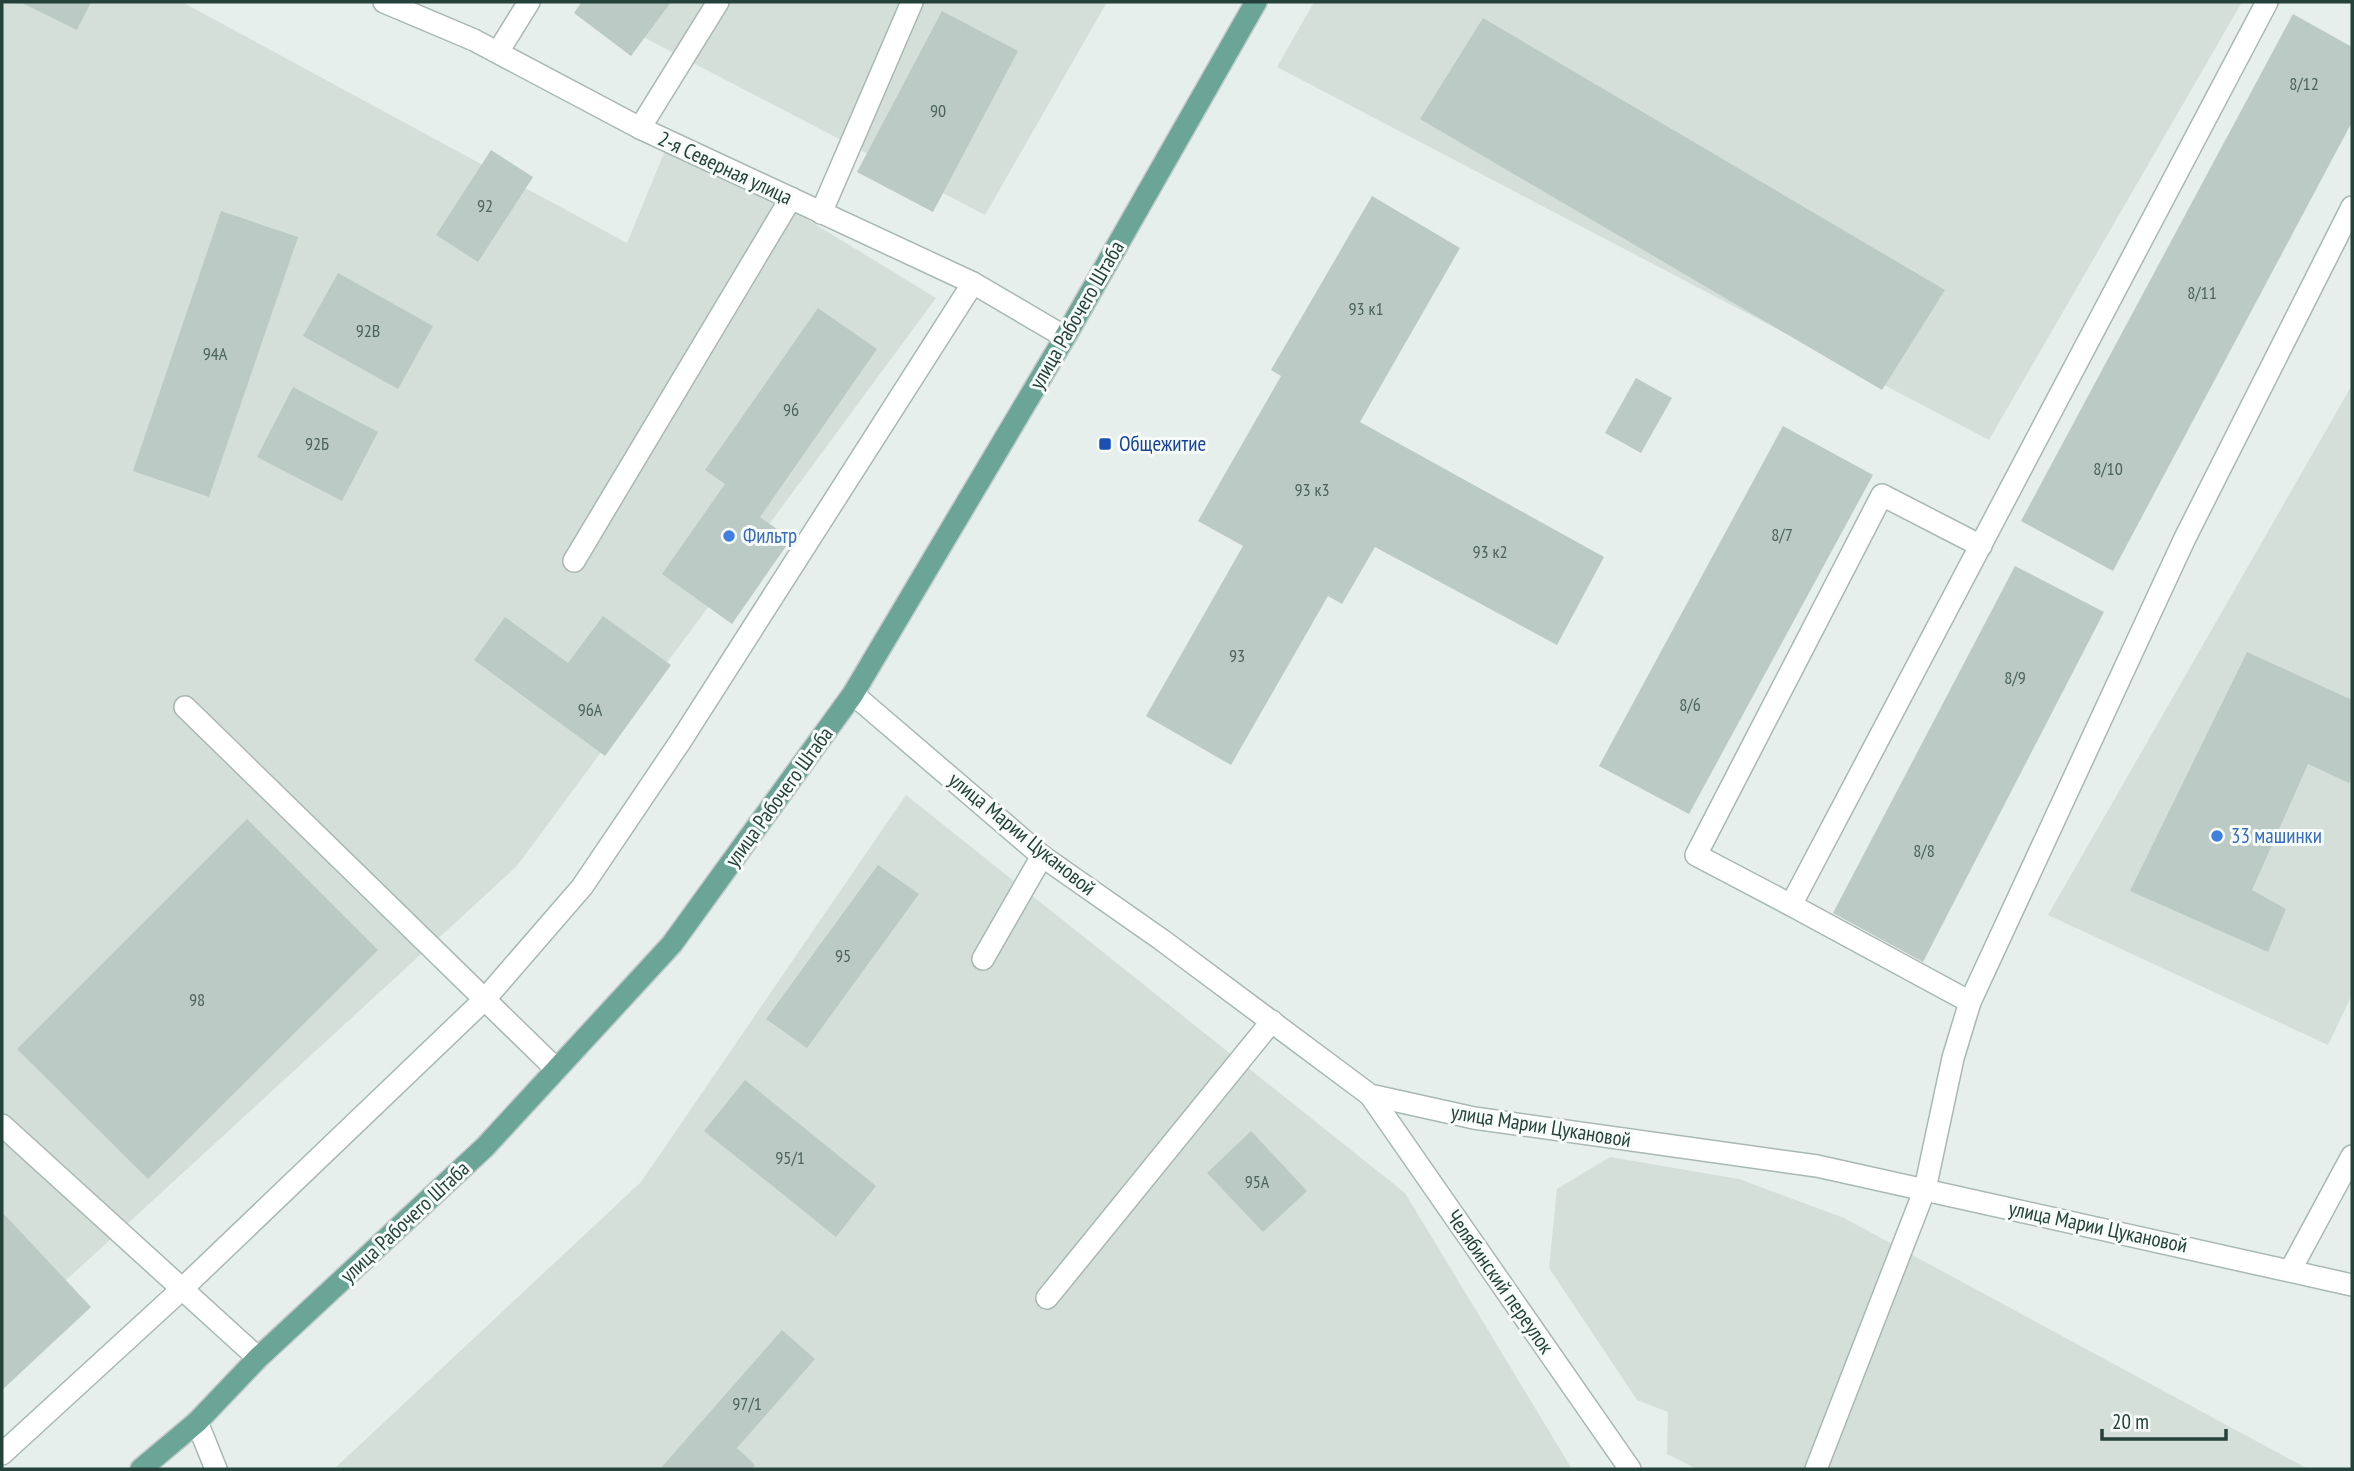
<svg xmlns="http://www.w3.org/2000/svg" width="2354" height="1471" viewBox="0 0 2354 1471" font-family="'PT Sans Narrow',sans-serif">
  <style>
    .built { fill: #d4dfda }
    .building { fill: #bbcac4 }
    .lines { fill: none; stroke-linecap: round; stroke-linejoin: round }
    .minor-casing { stroke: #a8b8b2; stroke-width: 24 }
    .major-casing { stroke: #c2cac8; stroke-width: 24 }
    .minor { stroke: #fff; stroke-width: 21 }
    .major { stroke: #6aa596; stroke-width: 21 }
    .transit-dot { fill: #1a4fb4; stroke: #f7fbf9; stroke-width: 2.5 }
    .shop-dot { fill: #3f7fe0; stroke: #f7fbf9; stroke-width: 2.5 }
    .labels { text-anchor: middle; stroke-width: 6; stroke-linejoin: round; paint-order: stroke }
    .number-label { font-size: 18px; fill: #4a645c }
    .street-label { font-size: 21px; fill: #24423a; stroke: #f7fbf9 }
    .transit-label { font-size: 21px; fill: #164399; stroke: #f7fbf9; text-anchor: start }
    .shop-label { font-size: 21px; fill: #366cbe; stroke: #f7fbf9; text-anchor: start }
  </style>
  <rect width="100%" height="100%" fill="#e6efeb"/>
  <g class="built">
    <polygon points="2,2 182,2 627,243 671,136 936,298 517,866 2,1339"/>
    <polygon points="576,2 1107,2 985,215"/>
    <polygon points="1314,2 2242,2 1989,440 1277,67"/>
    <polygon points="2352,385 2352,995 2328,1045 2048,915"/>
    <polygon points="906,795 1405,1193 1572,1469 334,1469 641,1182"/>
    <polygon points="1610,1157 1739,1179 1844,1218 2308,1469 1697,1469 1667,1454 1668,1412 1637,1400 1549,1268 1557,1189"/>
  </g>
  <g class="building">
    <polygon points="20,2 91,2 77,30"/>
    <polygon points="582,2 671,2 631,56 574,13"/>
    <polygon points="942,11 1018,51 933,212 857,172"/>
    <polygon points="2293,14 2352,47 2352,122 2113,571 2021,521"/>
    <polygon points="1483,18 1945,290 1882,390 1420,119"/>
    <polygon points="491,150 533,177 478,262 436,235"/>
    <polygon points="1372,196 1460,248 1360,422 1604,557 1557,645 1375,547 1342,604 1328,596 1231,765 1146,716 1243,546 1198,521 1281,376 1271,370"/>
    <polygon points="221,211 298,237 209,497 133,471"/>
    <polygon points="338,273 433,326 398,389 303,336"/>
    <polygon points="818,308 877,349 760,517 791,539 732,624 662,574 725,484 705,470"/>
    <polygon points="1636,378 1672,398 1641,453 1605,433"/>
    <polygon points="293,387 378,432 342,501 257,457"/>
    <polygon points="1783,426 1873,475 1689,814 1599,766"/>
    <polygon points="2015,566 2104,612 1923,962 1833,913"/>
    <polygon points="603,616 671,665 605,756 474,660 505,617 568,663"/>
    <polygon points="2247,652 2352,700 2352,775 2349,783 2308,764 2252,890 2286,909 2268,952 2130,891"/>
    <polygon points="247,819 378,950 148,1179 17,1049"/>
    <polygon points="878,865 919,894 807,1048 766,1019"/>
    <polygon points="745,1080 876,1186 836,1237 704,1131"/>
    <polygon points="1251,1131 1307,1191 1263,1232 1207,1173"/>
    <polygon points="2,1212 91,1307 2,1390"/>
    <polygon points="782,1330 815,1359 737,1448 755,1465 752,1469 660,1469"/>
  </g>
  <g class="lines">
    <g class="minor-casing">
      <g id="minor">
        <polyline points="384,2 474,40 640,128 973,283 1065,337"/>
        <polyline points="498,52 529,2"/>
        <polyline points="640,128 718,2"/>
        <polyline points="821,213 912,2"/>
        <polyline points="574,561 791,198"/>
        <polyline points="853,694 1042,856 1162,940 1370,1095 1474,1118 1817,1166 2352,1285"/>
        <polyline points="185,707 556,1069"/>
        <polyline points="1791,905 1696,855 1882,495 1981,546"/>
        <polyline points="983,959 1042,856"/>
        <polyline points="1970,1002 1791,905 2267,2"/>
        <polyline points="1370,1095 1630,1469"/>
        <polyline points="2,1125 258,1358"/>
        <polyline points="2291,1269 2352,1156"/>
        <polyline points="1047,1298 1272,1021"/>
        <polyline points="197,1422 216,1469"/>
        <polyline points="2,1454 182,1289 485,999 582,887 680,742 973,283"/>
        <polyline points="1816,1469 1925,1189 1953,1058 1970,1002 2185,538 2352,207"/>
      </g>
    </g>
    <g class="major-casing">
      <polyline id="major" points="141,1469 197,1422 258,1358 485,1147 672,944 853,694 1065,337 1256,2"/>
    </g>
    <use href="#minor" class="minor"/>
    <use href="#major" class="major"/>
  </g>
  <rect class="transit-dot" x="1098" y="437" width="14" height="14" rx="3.5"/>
  <g class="shop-dot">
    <circle cx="729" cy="536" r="7"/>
    <circle cx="2217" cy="836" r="7"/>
  </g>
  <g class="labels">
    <g class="number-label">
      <text x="2304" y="90">8/12</text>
      <text x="938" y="117">90</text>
      <text x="485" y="212">92</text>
      <text x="2202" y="299">8/11</text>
      <text x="1366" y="315">93 к1</text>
      <text x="368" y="337">92В</text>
      <text x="215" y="360">94А</text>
      <text x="791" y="416">96</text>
      <text x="317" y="450">92Б</text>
      <text x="2108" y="475">8/10</text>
      <text x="1312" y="496">93 к3</text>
      <text x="1782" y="541">8/7</text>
      <text x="1490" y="558">93 к2</text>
      <text x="1237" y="662">93</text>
      <text x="2015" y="684">8/9</text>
      <text x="1690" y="711">8/6</text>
      <text x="590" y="716">96А</text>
      <text x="1924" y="857">8/8</text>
      <text x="843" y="962">95</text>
      <text x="197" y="1006">98</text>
      <text x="790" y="1164">95/1</text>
      <text x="1257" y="1188">95А</text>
      <text x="747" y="1410">97/1</text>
    </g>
    <g class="street-label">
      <text transform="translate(725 168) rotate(25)" y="7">2-я Северная улица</text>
      <text transform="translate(1077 315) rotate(-60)" y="7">улица Рабочего Штаба</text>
      <text transform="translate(779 797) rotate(-54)" y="7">улица Рабочего Штаба</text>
      <text transform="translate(1022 834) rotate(39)" y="7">улица Марии Цукановой</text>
      <text transform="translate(1541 1126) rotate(9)" y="7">улица Марии Цукановой</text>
      <text transform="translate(405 1222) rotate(-43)" y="7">улица Рабочего Штаба</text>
      <text transform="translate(2098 1227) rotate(12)" y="7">улица Марии Цукановой</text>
      <text transform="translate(1500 1282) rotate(55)" y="7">Челябинский переулок</text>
    </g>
    <g class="transit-label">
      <text x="1119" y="451">Общежитие</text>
    </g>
    <g class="shop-label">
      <text x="743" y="543">Фильтр</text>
      <text x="2231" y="843">33 машинки</text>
    </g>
  </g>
  <rect width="2354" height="1471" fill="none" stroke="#24423a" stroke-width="7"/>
  <path d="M2102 1429v10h124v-10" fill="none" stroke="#24423a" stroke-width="3.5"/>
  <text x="2112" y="1429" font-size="21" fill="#24423a" stroke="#f7fbf9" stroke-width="5" paint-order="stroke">20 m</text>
</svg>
